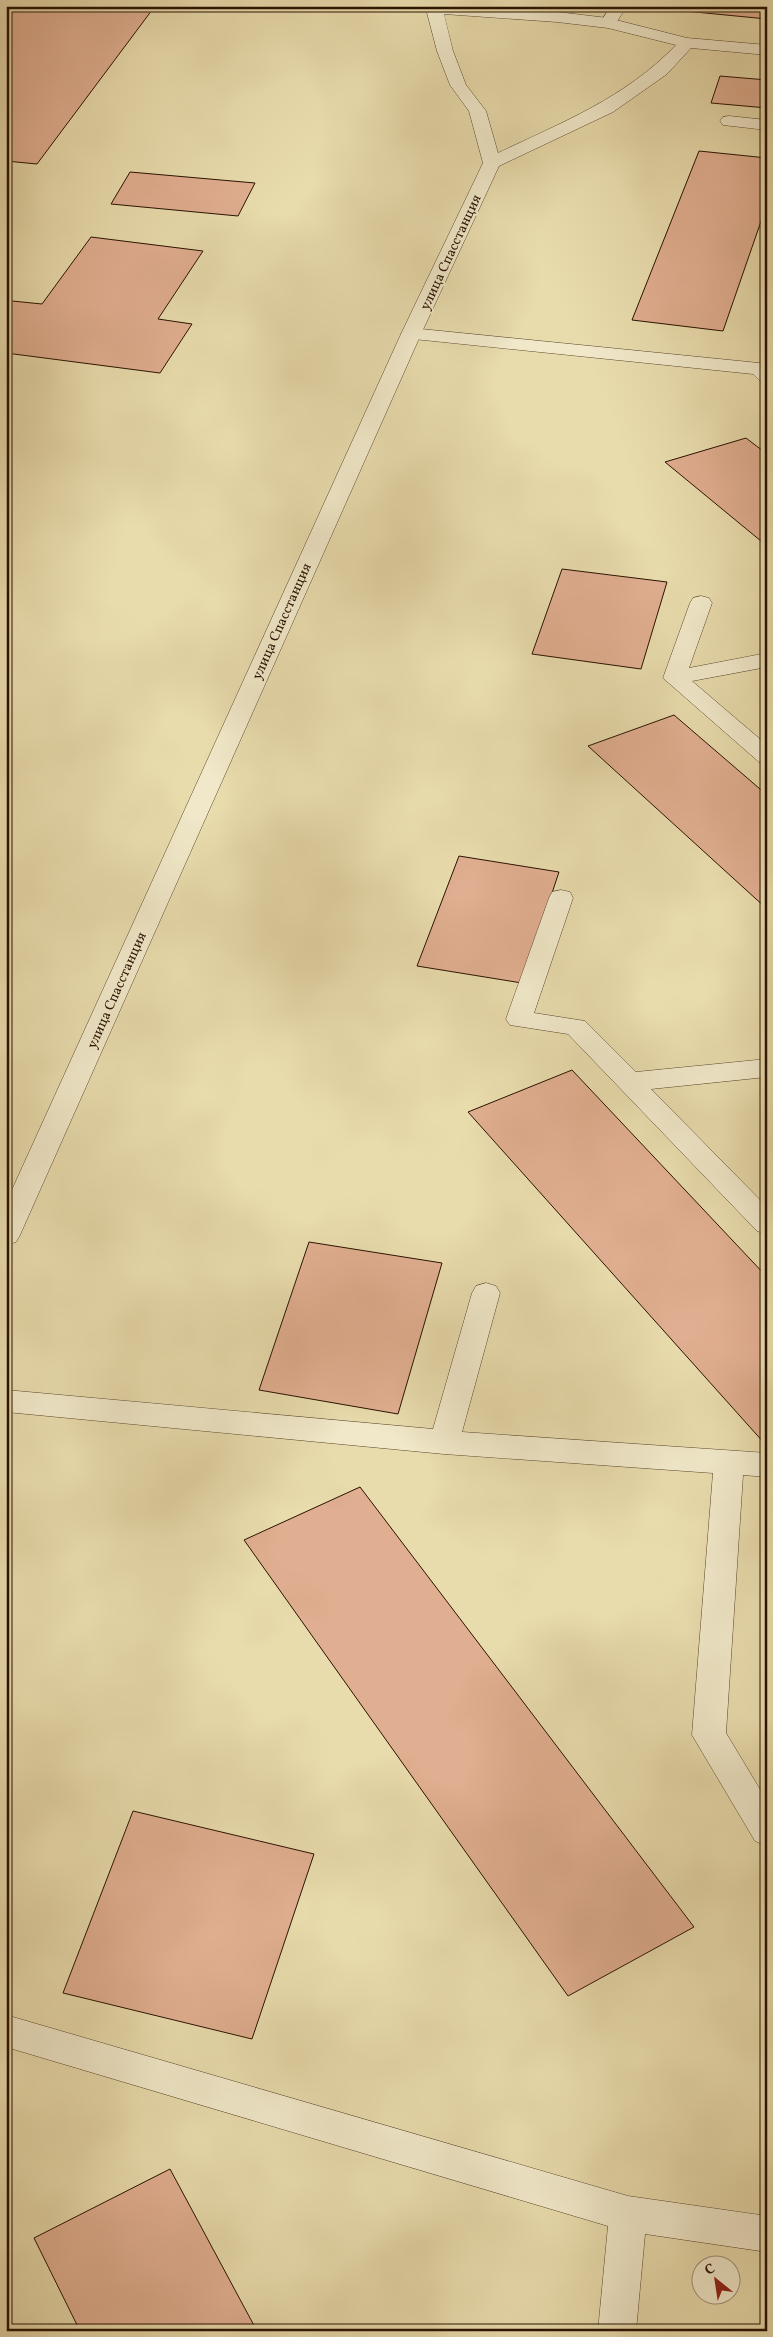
<svg xmlns="http://www.w3.org/2000/svg" width="773" height="2337" viewBox="0 0 773 2337" font-family="Vollkorn,serif">
  <style>
    .building { fill: #e0ae90; stroke: #291200 }
    .lines { fill: none; stroke-linecap: round; stroke-linejoin: round }
    .service-casing { stroke: #59442b; stroke-width: 1 }
    .minor-casing { stroke: #59442b; stroke-width: 1 }
    .service { fill: #f0e8c9; fill-rule: evenodd }
    .minor { fill: #f0e8c9; fill-rule: evenodd }
    .labels { text-anchor: middle; stroke-width: 4; stroke-linejoin: round; paint-order: stroke }
    .street-label { font-size: 14px; fill: #291200; stroke: #f0e8c9 }
  </style>
  <rect width="100%" height="100%" fill="#e8dbac"/>
  <filter id="stains"><feTurbulence type="fractalNoise" baseFrequency=".004" numOctaves="4"/><feColorMatrix values="0 0 0 0 .2 0 0 0 0 .09 0 0 0 0 .02 0 0 0 .5 -.17"/></filter>
  <radialGradient id="worn" r=".72"><stop offset=".6" stop-color="#630" stop-opacity="0"/><stop offset="1" stop-color="#630" stop-opacity=".3"/></radialGradient>
  <g class="building">
    <polygon points="6,6 155,6 37,164 6,161"/>
    <polygon points="643,6 767,6 767,19 643,7"/>
    <polygon points="720,76 767,80 767,108 711,103"/>
    <polygon points="699,151 767,158 767,204 723,331 632,320"/>
    <polygon points="130,172 255,183 238,216 111,204"/>
    <polygon points="91,237 203,251 158,319 192,324 160,373 6,353 6,308 12,301 42,304"/>
    <polygon points="746,438 767,454 767,546 665,462"/>
    <polygon points="562,569 667,582 641,669 532,654"/>
    <polygon points="674,715 767,795 767,909 588,746"/>
    <polygon points="459,856 559,872 522,983 417,966"/>
    <polygon points="572,1070 767,1277 767,1443 765,1444 468,1112"/>
    <polygon points="309,1242 442,1263 398,1414 259,1390"/>
    <polygon points="360,1487 694,1927 568,1996 244,1540"/>
    <polygon points="133,1811 314,1854 252,2039 63,1993"/>
    <polygon points="170,2169 257,2331 80,2331 34,2238"/>
  </g>
  <g class="lines">
    <g class="service-casing">
      <g id="service">
        <polygon points="611,6 627,6 614,26 602,26 600,23"/>
        <polygon points="729,116 767,120 767,130 723,125 720,121 723,117"/>
        <polygon points="411,328 759,363 767,366 767,383 760,381 753,374 404,338 401,334 404,330"/>
        <polygon points="701,596 709,598 712,603 689,668 767,653 767,667 692,681 767,745 767,764 759,762 663,678 690,603 693,598"/>
        <polygon points="561,890 570,892 573,898 534,1013 585,1021 636,1072 767,1059 767,1077 651,1089 767,1207 767,1234 757,1231 568,1034 510,1025 506,1019 549,898 552,892"/>
        <polygon points="486,1283 496,1286 500,1293 462,1432 767,1453 767,1477 743,1475 726,1733 767,1801 767,1846 755,1841 692,1735 713,1473 444,1454 6,1412 6,1390 433,1429 472,1293 476,1286"/>
        <polygon points="6,2015 628,2196 767,2216 767,2252 645,2234 636,2331 598,2331 608,2226 6,2047"/>
      </g>
    </g>
    <g class="minor-casing">
      <path id="minor" d="M428,6H466L557,12L608,18L687,38L767,45V55L691,48L667,74L613,112L499,166L421,334L20,1235L16,1242L6,1245V1203L401,334L483,163L469,111L450,85L437,51L426,9ZM444,14L557,22L608,28L676,45C625,98 563,122 498,153L486,111L466,85L453,51Z"/>
    </g>
    <use href="#service" class="service"/>
    <use href="#minor" class="minor"/>
  </g>
  <g class="labels">
    <g class="street-label">
      <text transform="translate(450 252) rotate(-65)" y="5">улица Спасстанция</text>
      <text transform="translate(281 621) rotate(-66)" y="5">улица Спасстанция</text>
      <text transform="translate(116 990) rotate(-66)" y="5">улица Спасстанция</text>
    </g>
  </g>
  <rect width="773" height="2337" fill="none" stroke="#e8dbac" stroke-width="25"/>
  <rect x="8" y="8" width="758" height="2322" fill="none" stroke="#291200" stroke-width="2.5"/>
  <rect x="12" y="12" width="748" height="2312" fill="none" stroke="#291200"/>
  <g transform="translate(716 2280) rotate(330)"><circle r="24" fill="#f0e8c9" stroke="#a09279"/>
  <path d="M0-4L9 19L0 12L-9 19Z" fill="#8f2418"/>
  <text y="-8" font-size="14" font-weight="bold" text-anchor="middle" fill="#291200">С</text>
  </g>
  <rect width="100%" height="100%" filter="url(#stains)"/>
  <rect width="100%" height="100%" fill="url(#worn)"/>
</svg>
